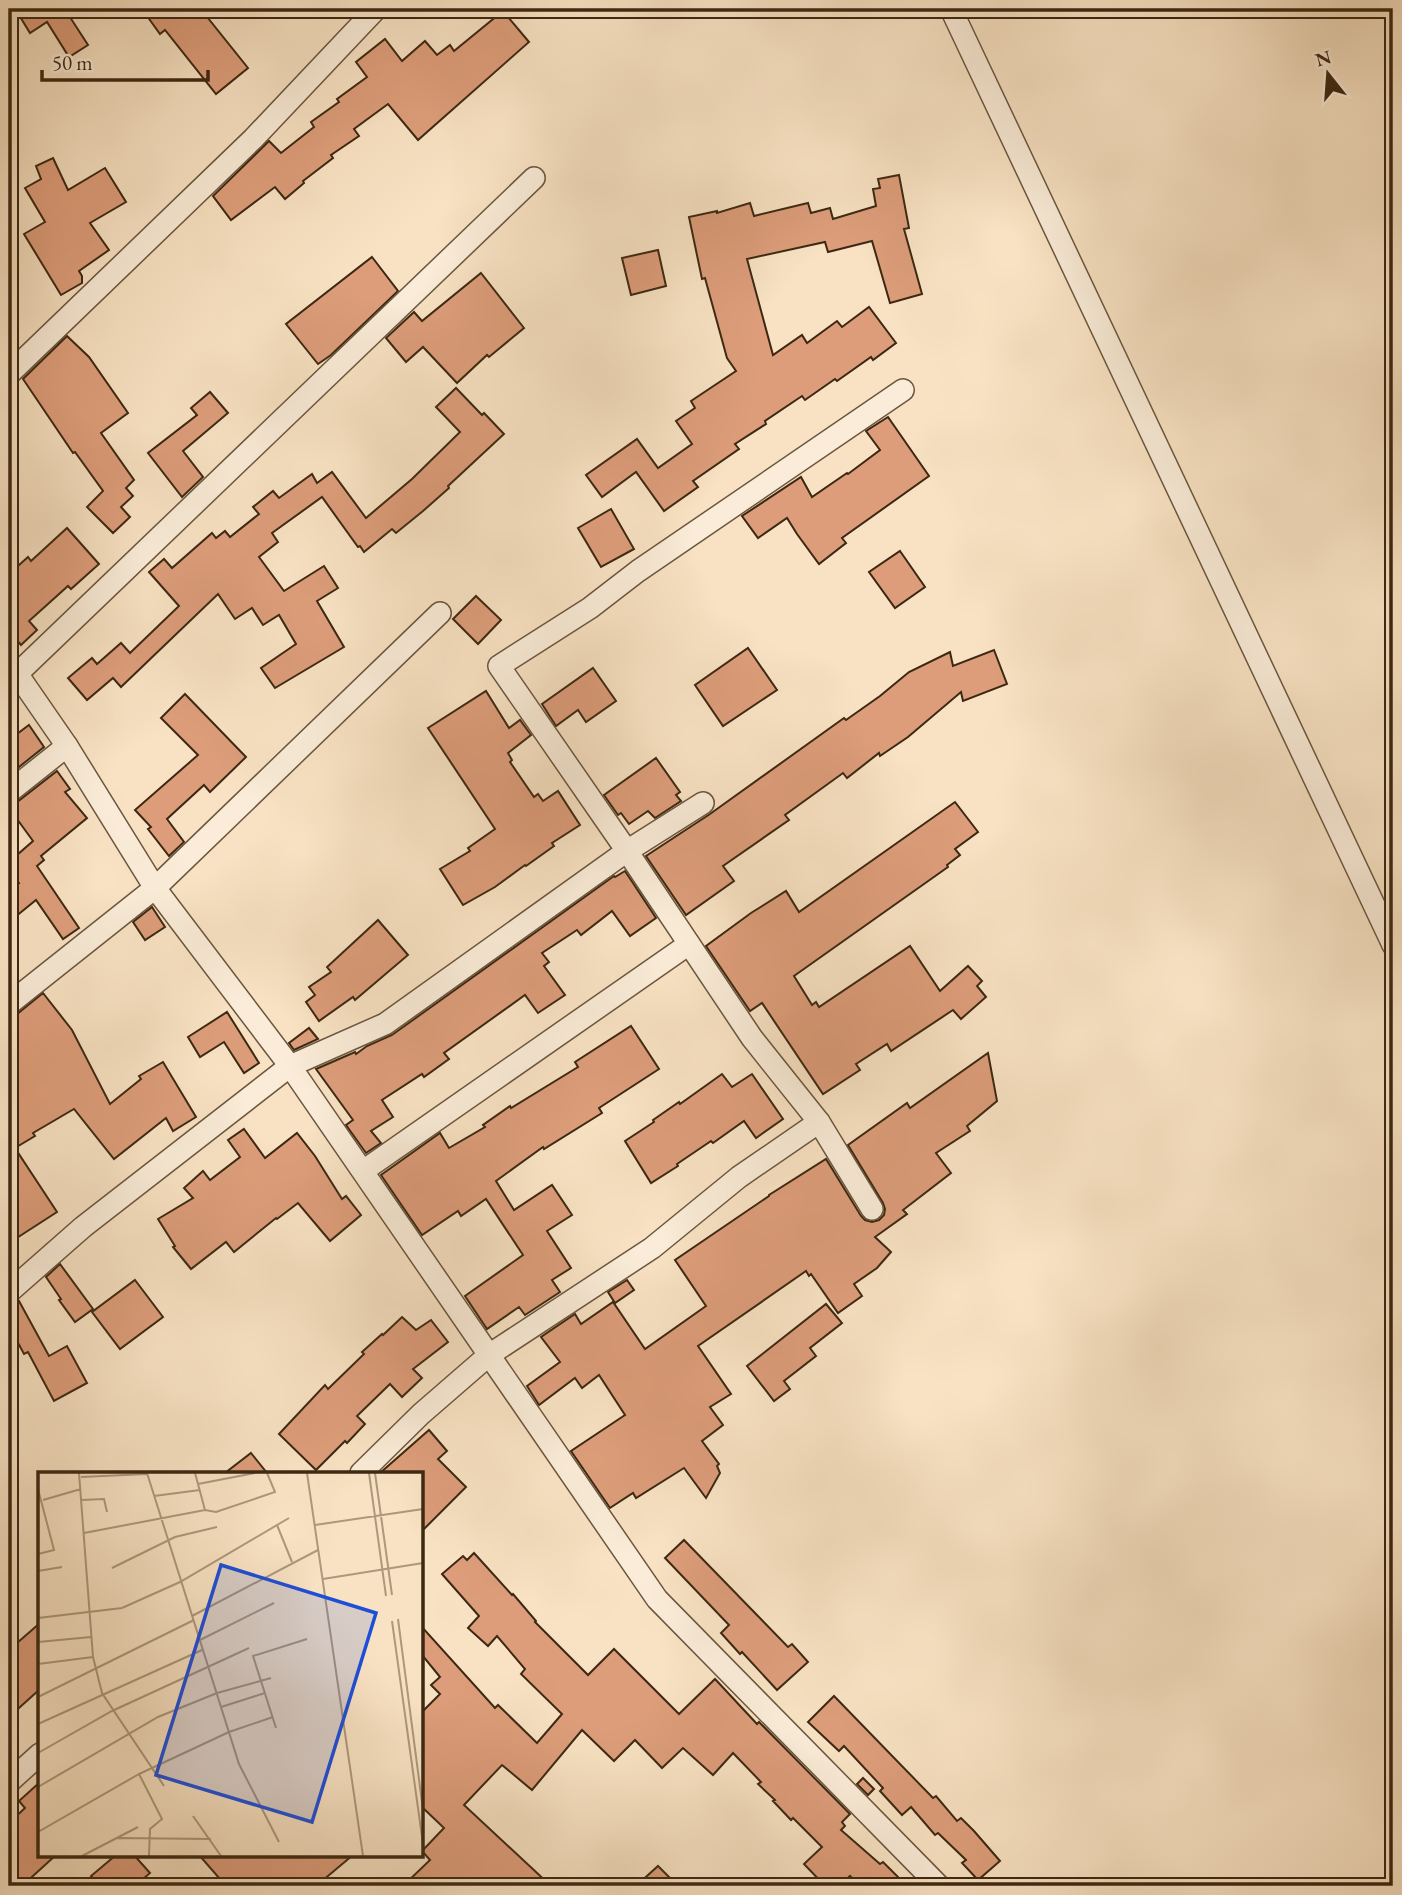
<svg xmlns="http://www.w3.org/2000/svg" width="1402" height="1895" viewBox="0 0 1402 1895" font-family="'EB Garamond',serif">
  <style>
    .building { fill: #dd9d7a; stroke: #3c2812; stroke-width: 2 }
    .lines { fill: none; stroke-linecap: round; stroke-linejoin: round }
    .minor-casing { stroke: #6b563e; stroke-width: 24 }
    .minor { stroke: #faecd8; stroke-width: 21 }
    .inset-road { fill: none; stroke: #ad987c; stroke-width: 2 }
    .view { fill: #1d4ed8; fill-opacity: 0.15; stroke: #1d4ed8; stroke-width: 3.5 }
    .inset-edge { fill: none; stroke: #3c2812; stroke-width: 3.5 }
  </style>
  <rect width="100%" height="100%" fill="#f8e2c3"/>
  <filter id="stains"><feTurbulence type="fractalNoise" baseFrequency=".00286" numOctaves="4"/><feColorMatrix values="0 0 0 0 .2 0 0 0 0 .09 0 0 0 0 .02 0 0 0 .5 -.17"/></filter>
  <radialGradient id="worn" r=".72"><stop offset=".6" stop-color="#630" stop-opacity="0"/><stop offset="1" stop-color="#630" stop-opacity=".3"/></radialGradient>
  <g class="building">
    <polygon points="29,9 70,9 66,11 88,45 69,57 47,22 30,33 19,15"/>
    <polygon points="142,9 217,9 208,18 248,68 216,94 165,30 160,34"/>
    <polygon points="503,11 529,42 418,140 388,104 354,129 359,136 331,155 333,158 303,181 304,183 285,199 275,187 231,220 213,196 269,141 281,153 314,127 311,122 339,102 337,99 367,77 356,62 385,39 402,61 425,41 437,55 450,45 454,51"/>
    <polygon points="53,158 68,190 105,168 126,202 90,223 109,250 79,271 82,276 82,283 61,295 24,234 45,222 25,188 41,179 36,166"/>
    <polygon points="899,175 909,228 904,229 922,294 890,303 872,241 828,252 825,242 747,259 773,355 802,335 807,343 837,321 842,327 869,307 896,343 873,360 871,357 837,381 835,379 805,400 802,396 765,421 766,424 735,444 739,449 693,481 698,487 664,511 636,472 602,497 586,475 637,439 658,468 692,444 676,421 695,408 691,401 736,371 727,358 705,278 702,279 689,217 717,211 717,213 750,203 754,216 808,203 811,213 830,208 833,219 876,206 873,189 880,188 878,179"/>
    <polygon points="658,250 666,286 631,295 622,258"/>
    <polygon points="372,257 398,291 331,355 318,364 286,324"/>
    <polygon points="481,273 524,328 489,357 487,355 457,383 423,347 406,362 386,338 414,312 422,321"/>
    <polygon points="67,336 89,357 128,413 101,433 134,480 126,488 133,496 121,507 130,517 113,533 87,507 103,491 75,452 73,453 23,379"/>
    <polygon points="456,388 482,415 484,413 504,434 448,486 449,488 423,511 396,533 392,529 364,552 360,546 358,547 322,497 272,533 278,542 259,557 284,591 324,566 338,588 317,601 344,647 275,688 261,668 296,644 279,615 263,625 252,608 235,619 218,594 121,687 113,678 87,700 68,678 92,658 97,664 121,643 130,653 179,606 149,572 164,559 172,568 212,533 216,538 225,531 230,537 259,514 253,507 273,491 279,498 312,474 317,483 332,472 366,518 412,479 460,432 436,407"/>
    <polygon points="210,392 228,413 183,451 203,477 182,497 148,453 197,415 191,408"/>
    <polygon points="888,417 929,476 842,538 846,543 819,564 797,534 787,518 758,538 742,516 801,477 812,497 847,473 848,474 880,450 866,431"/>
    <polygon points="611,509 634,549 601,567 578,528"/>
    <polygon points="67,528 99,564 71,589 68,586 29,621 37,630 21,645 9,631 9,574 28,557 31,561"/>
    <polygon points="900,551 925,587 895,608 869,572"/>
    <polygon points="476,596 501,620 478,644 453,619"/>
    <polygon points="748,648 777,690 723,726 695,685"/>
    <polygon points="994,650 1007,684 963,701 961,692 908,737 880,756 879,753 847,778 843,773 785,815 789,820 723,866 734,881 686,915 646,856 710,814 844,718 846,720 880,696 909,672 950,652 953,666"/>
    <polygon points="593,668 616,701 586,722 578,710 556,726 542,704"/>
    <polygon points="486,691 509,728 520,720 531,735 508,753 512,760 510,762 534,797 538,794 543,801 558,791 580,825 552,843 554,846 526,866 525,865 495,887 463,905 440,869 470,851 468,848 495,829 428,728"/>
    <polygon points="185,694 246,757 210,792 204,785 167,819 184,842 169,856 148,829 151,827 135,810 198,755 161,718"/>
    <polygon points="29,725 44,747 9,775 9,740"/>
    <polygon points="656,758 680,792 676,795 681,801 655,818 648,811 629,824 621,813 618,815 604,795"/>
    <polygon points="57,771 70,789 65,792 87,818 41,856 44,860 37,866 79,928 63,939 36,900 9,922 9,891 19,883 9,871 9,862 33,841 9,808 9,805 17,802"/>
    <polygon points="955,802 978,832 955,849 960,855 947,865 948,867 794,976 812,1005 816,1002 819,1007 910,946 940,991 968,966 982,981 977,986 986,997 961,1019 953,1010 891,1051 887,1044 856,1064 860,1070 823,1094 762,1003 750,1011 706,946 751,913 786,891 799,912"/>
    <polygon points="625,871 656,918 630,936 612,911 581,935 577,930 542,953 549,962 544,966 565,995 538,1013 525,995 444,1053 449,1059 424,1077 422,1074 382,1100 393,1117 371,1131 381,1143 366,1153 346,1125 353,1120 316,1069 355,1052 356,1054 367,1046 392,1035 614,876 615,877"/>
    <polygon points="152,907 165,927 145,940 133,922"/>
    <polygon points="378,920 408,955 355,1000 353,997 319,1021 306,1002 315,995 309,987 331,972 327,967"/>
    <polygon points="43,993 72,1030 110,1104 141,1079 139,1076 163,1062 196,1117 173,1131 166,1118 114,1159 74,1109 33,1133 35,1136 15,1148 57,1212 9,1243 9,1017 17,1014"/>
    <polygon points="227,1012 259,1063 244,1073 224,1042 200,1057 188,1037"/>
    <polygon points="631,1026 659,1069 599,1108 602,1113 544,1149 543,1147 496,1181 514,1210 552,1185 572,1215 547,1231 571,1268 552,1280 560,1292 525,1315 519,1307 487,1329 465,1296 523,1255 486,1199 461,1216 458,1211 422,1235 381,1175 440,1133 449,1148 485,1127 483,1125 510,1106 511,1108 578,1067 575,1062"/>
    <polygon points="309,1028 318,1039 294,1050 289,1043"/>
    <polygon points="988,1053 997,1101 967,1126 970,1131 936,1153 951,1173 903,1210 907,1214 875,1237 891,1252 877,1268 854,1284 862,1296 838,1313 811,1274 809,1276 806,1271 698,1346 731,1394 710,1407 723,1425 702,1441 719,1464 717,1466 720,1473 706,1498 684,1468 636,1498 633,1493 610,1508 571,1451 625,1415 599,1375 582,1388 575,1378 539,1405 527,1386 560,1362 541,1337 575,1314 581,1324 613,1302 645,1349 706,1306 675,1260 769,1196 769,1195 826,1159 861,1216 865,1220 872,1222 879,1220 884,1215 885,1209 883,1203 848,1145 907,1103 910,1108"/>
    <polygon points="722,1074 732,1087 752,1074 783,1119 756,1138 744,1121 713,1143 711,1141 677,1164 678,1166 651,1183 625,1141 654,1122 653,1120 679,1102 680,1104"/>
    <polygon points="244,1129 265,1158 297,1133 315,1156 342,1199 346,1196 361,1215 330,1241 298,1203 277,1219 276,1218 234,1252 226,1242 191,1269 173,1247 175,1246 158,1219 193,1198 184,1188 203,1171 210,1180 240,1157 228,1140"/>
    <polygon points="60,1264 93,1309 75,1322 59,1300 61,1299 46,1277"/>
    <polygon points="135,1280 163,1317 120,1349 92,1312"/>
    <polygon points="627,1280 634,1290 615,1303 608,1292"/>
    <polygon points="19,1301 49,1356 67,1346 87,1383 54,1401 28,1352 24,1354 9,1326 9,1305"/>
    <polygon points="826,1304 842,1323 810,1348 816,1356 784,1381 790,1389 774,1401 747,1366"/>
    <polygon points="402,1317 416,1330 431,1320 448,1342 413,1369 422,1378 402,1397 390,1384 357,1416 365,1424 347,1443 345,1441 316,1470 279,1434 325,1385 328,1389 364,1354 362,1352 382,1334 383,1335"/>
    <polygon points="429,1430 447,1451 438,1459 466,1487 422,1531 422,1473 380,1473"/>
    <polygon points="251,1453 267,1473 225,1473"/>
    <polygon points="684,1540 788,1647 792,1644 808,1662 777,1690 742,1652 740,1654 721,1633 729,1625 665,1558"/>
    <polygon points="474,1553 512,1595 513,1594 536,1621 535,1622 588,1675 614,1649 679,1714 715,1679 757,1724 759,1722 850,1814 842,1822 845,1826 841,1830 880,1864 883,1862 907,1886 860,1886 850,1876 840,1886 825,1886 804,1864 822,1847 793,1818 791,1820 773,1801 775,1800 758,1784 761,1782 733,1753 713,1775 683,1748 662,1768 635,1740 614,1761 582,1730 532,1790 502,1765 464,1805 551,1886 403,1886 430,1860 422,1851 444,1828 422,1807 422,1712 440,1694 431,1685 440,1677 422,1655 422,1627 495,1708 498,1705 537,1743 562,1714 521,1674 525,1669 497,1636 488,1646 468,1628 479,1616 442,1574 463,1556 467,1560"/>
    <polygon points="40,1623 40,1689 9,1717 9,1650"/>
    <polygon points="834,1696 933,1798 936,1796 957,1821 961,1818 974,1831 1000,1861 978,1880 962,1863 966,1860 938,1833 935,1835 911,1807 902,1815 880,1791 883,1788 844,1746 839,1751 808,1722"/>
    <polygon points="863,1778 874,1789 868,1795 857,1784"/>
    <polygon points="40,1782 40,1855 56,1855 22,1886 9,1886 9,1823 25,1808 19,1801"/>
    <polygon points="116,1855 134,1855 150,1873 135,1886 100,1886 91,1876"/>
    <polygon points="199,1855 353,1855 316,1886 226,1886"/>
    <polygon points="658,1866 678,1886 636,1886"/>
  </g>
  <g class="lines">
    <g class="minor-casing">
      <g id="minor">
        <polyline points="951,9 1393,945"/>
        <polyline points="9,374 253,139 376,9"/>
        <polyline points="9,662 67,746 155,888 290,1066 657,1599 939,1886"/>
        <polyline points="17,674 534,178"/>
        <polyline points="9,792 67,746"/>
        <polyline points="9,1004 155,888 440,613"/>
        <polyline points="363,1171 689,944"/>
        <polyline points="872,1209 819,1122 752,1038 627,851 499,666 590,608 638,571 903,390"/>
        <polyline points="9,1292 83,1227 290,1066 385,1024 627,851 703,803"/>
        <polyline points="361,1473 421,1414 489,1355 652,1248 739,1177 819,1122"/>
        <polyline points="9,1782 40,1754"/>
      </g>
    </g>
    <use href="#minor" class="minor"/>
  </g>
  <g transform="translate(38 1472)">
    <rect width="385" height="385" fill="#f8e2c3"/>
    <path class="inset-road" d="M41,1L55,185L64,221L126,314M109,1L201,292L241,370M157,1L167,38M269,1L325,384M331,1L348,124M337,1L354,123M43,5L109,2M160,12L217,1M0,17L16,78L0,82M116,24L162,18M5,28L43,17M43,28L66,27L69,40M239,53L254,90M277,53L385,37M46,61L167,38L178,40L237,20L229,1M74,96L137,65L179,55M0,99L24,95M285,107L385,91M154,144L280,78M0,146L84,136L142,110L251,46M360,147L385,338M354,149L385,372M162,168L236,131M0,170L53,165M0,192L55,185M0,225L156,148M183,235L227,221M0,252L164,178M238,256L215,184L269,167M0,281L74,239L211,176M0,315L120,245L179,221L233,206M155,344L183,384M0,360L101,302M78,366L173,367M44,384L100,355M111,384L112,357L124,347L101,302L191,260L235,245"/>
    <path class="view" d="M183,93L338,141L274,350L118,303Z"/>
    <rect width="385" height="385" class="inset-edge"/>
  </g>
  <rect width="1402" height="1895" fill="none" stroke="#f8e2c3" stroke-width="35"/>
  <rect x="10" y="10" width="1381" height="1874" fill="none" stroke="#3c2812" stroke-width="3.5"/>
  <rect x="18" y="18" width="1367" height="1860" fill="none" stroke="#3c2812" stroke-width="2"/>
  <g transform="translate(1328 74) rotate(343)" stroke="#faecd8" stroke-width="5" paint-order="stroke">
  <path d="M0-5L12 26L0 18L-12 26Z" fill="#3c2812"/>
  <text y="-10" font-size="19" font-weight="bold" text-anchor="middle" fill="#3c2812">N</text>
  </g>
  <path d="M42 70v10h166v-10" fill="none" stroke="#3c2812" stroke-width="3.5"/>
  <text x="52" y="70" font-size="21" fill="#3c2812" stroke="#faecd8" stroke-width="5" paint-order="stroke">50 m</text>
  <rect width="100%" height="100%" filter="url(#stains)"/>
  <rect width="100%" height="100%" fill="url(#worn)"/>
</svg>
